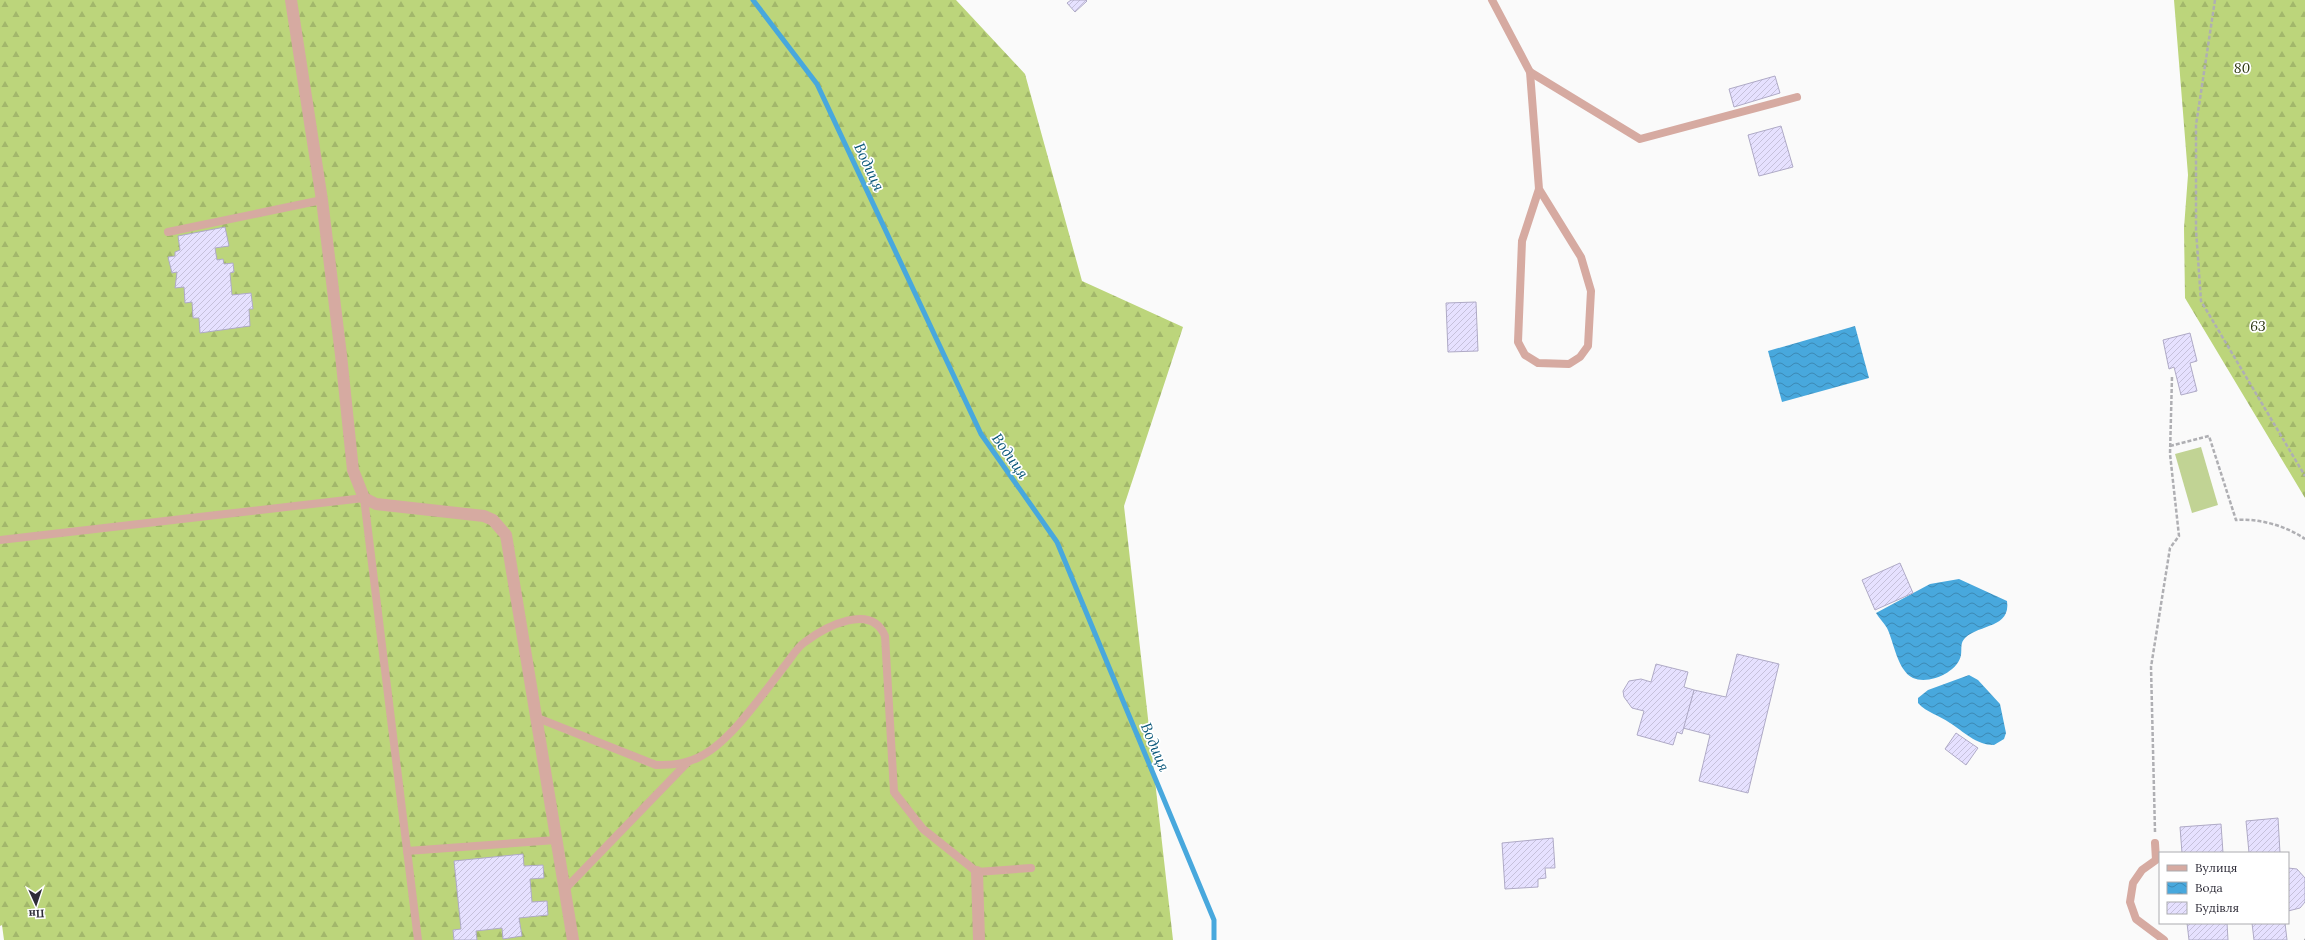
<svg xmlns="http://www.w3.org/2000/svg" width="2305" height="940" viewBox="0 0 2305 940" font-family="Lora,serif">
  <style>
    .forest { fill: url(#forest-firs) }
    .pitch { fill: #c1d394 }
    .water { fill: url(#water-waves) }
    .lines { fill: none; stroke-linecap: round; stroke-linejoin: round }
    .stream { stroke: #48a8dd; stroke-width: 5 }
    .building { fill: url(#building-hatch); stroke: #afaac6 }
    .path { stroke: #afafb3; stroke-width: 2.5; stroke-dasharray: 4 2; stroke-linecap: butt }
    .lane { stroke: #d6aaa1; stroke-width: 8 }
    .street { stroke: #d6aaa1; stroke-width: 12 }
    .labels { text-anchor: middle; stroke-width: 3.5; stroke-linejoin: round; paint-order: stroke }
    .park-label { font-size: 14px; font-style: italic; fill: #2a330d; stroke: #fff }
    .water-label { font-size: 15px; font-style: italic; fill: #085679; stroke: #fff }
  </style>
  <defs>
    <pattern id="forest-firs" width="22" height="20" patternUnits="userSpaceOnUse"><rect width="22" height="20" fill="#bcd57b"/><path d="M5 1l3.5 6h-7zM16 11l3.5 6h-7z" fill="#a2b76b"/></pattern>
    <pattern id="water-waves" width="16" height="10" patternUnits="userSpaceOnUse"><rect width="16" height="10" fill="#48a8dd"/><path d="M0 5q4-4 8 0t8 0" fill="none" stroke="#3c89b4"/></pattern>
    <pattern id="building-hatch" width="6" height="6" patternUnits="userSpaceOnUse"><rect width="6" height="6" fill="#e6e1ff"/><path d="M-1 1l2-2M0 6l6-6M5 7l2-2" fill="none" stroke="#c6c1db"/></pattern>
  </defs>
  <rect width="100%" height="100%" fill="#fafafa"/>
  <g class="forest">
    <polygon points="0,0 956,0 1025,74 1082,281 1183,327 1124,506 1173,940 4,940 2,925 0,926"/>
    <polygon points="2174,0 2305,0 2305,498 2185,298 2184,228 2188,175"/>
  </g>
  <polygon class="pitch" points="2201,447 2218,505 2192,513 2175,454"/>
  <g class="water">
    <polygon points="1855,326 1869,378 1782,402 1768,351"/>
    <path d="M1959,579L2007,601C2011,628 1980,624 1965,638C1960,643 1962,648 1961,655C1958,672 1929,685 1913,678C1897,670 1894,642 1887,628C1884,623 1879,618 1876,613L1930,584Z"/>
    <path d="M1969,675L1978,680L2000,704L2006,733L2004,739L1994,745C1976,745 1963,731 1950,723C1939,715 1927,713 1918,703V698L1928,690Z"/>
  </g>
  <g class="lines">
    <polyline class="stream" points="753,0 817,84 981,434 1057,542 1214,920 1214,940"/>
  </g>
  <g class="building">
    <polygon points="1071,0 1086,0 1087,1 1075,12 1067,3"/>
    <polygon points="1775,76 1780,93 1734,107 1729,89"/>
    <polygon points="1781,126 1793,167 1759,176 1748,135"/>
    <polygon points="225,227 229,246 215,248 217,260 223,259 224,264 233,263 234,272 230,273 232,295 251,293 253,309 249,309 250,326 200,333 199,318 193,318 192,302 185,303 184,287 175,288 177,272 172,273 168,257 175,256 175,252 180,250 178,236"/>
    <polygon points="1476,302 1478,351 1448,352 1446,303"/>
    <polygon points="2190,333 2197,361 2190,363 2197,391 2181,395 2174,367 2169,369 2163,340"/>
    <polygon points="1900,563 1913,593 1875,610 1862,580"/>
    <polygon points="1737,654 1779,664 1748,793 1699,781 1710,735 1683,728 1694,690 1726,697"/>
    <polygon points="1656,664 1688,672 1684,687 1694,690 1682,734 1677,732 1673,745 1637,735 1644,711 1632,708 1624,697 1623,691 1629,681 1641,679 1651,682"/>
    <polygon points="1956,733 1978,748 1966,765 1945,749"/>
    <polygon points="2278,818 2280,853 2249,853 2246,821"/>
    <polygon points="2221,824 2223,853 2182,853 2180,827"/>
    <polygon points="1553,838 1555,868 1545,868 1546,878 1538,879 1538,887 1505,889 1502,843"/>
    <polygon points="523,854 524,866 543,865 544,878 530,879 532,902 547,901 548,915 519,918 522,936 503,939 502,928 476,931 477,940 454,940 453,930 461,929 454,861"/>
    <polygon points="2288,868 2297,869 2305,878 2305,902 2300,908 2288,911"/>
    <polygon points="2187,923 2227,923 2228,940 2189,940"/>
    <polygon points="2252,923 2285,923 2287,940 2254,940"/>
  </g>
  <g class="lines">
    <g class="path">
      <polyline points="2215,0 2196,125 2196,230 2201,301 2305,476"/>
      <path d="M2170,446L2209,436L2236,520C2258,518 2287,526 2305,539"/>
      <polyline points="2155,832 2151,667 2170,548 2179,536 2170,454 2172,377"/>
      <polyline points="2304,940 2305,940"/>
    </g>
    <g class="lane">
      <polyline points="1492,0 1530,72 1640,139 1797,97"/>
      <polyline points="1530,72 1539,189 1522,241 1518,342 1525,355 1538,363 1569,364 1580,357 1588,346 1591,291 1581,257 1539,189"/>
      <polyline points="168,232 322,200"/>
      <polyline points="0,540 364,498 418,940"/>
      <path d="M535,717L656,765C673,765 688,764 703,755C732,739 762,695 783,668C790,660 796,648 805,642C825,627 871,602 885,636L894,792L923,829L977,872L1031,868"/>
      <polyline points="2155,843 2156,860 2142,870 2133,883 2130,902 2136,919 2164,940"/>
      <polyline points="407,851 556,840"/>
      <polyline points="565,889 688,762"/>
    </g>
    <g class="street">
      <polyline points="291,0 322,200 341,355 353,470 364,498 376,504 484,516 493,520 506,535 573,940"/>
      <polyline points="977,872 979,940"/>
    </g>
  </g>
  <g class="labels">
    <g class="park-label">
      <text x="2242" y="73">80</text>
      <text x="2258" y="331">63</text>
    </g>
    <g class="water-label">
      <text transform="translate(869 167) rotate(65)" y="5">Водиця</text>
      <text transform="translate(1010 456) rotate(55)" y="5">Водиця</text>
      <text transform="translate(1155 747) rotate(67)" y="5">Водиця</text>
    </g>
  </g>
  <rect x="2159" y="852" width="130" height="72" fill="#ffffff" stroke="#ababaf"/>
  <rect x="2167" y="865" width="20" height="6" fill="#d6aaa1" stroke="#ababaf"/>
  <text x="2195" y="872" font-size="12" fill="#2e2c38">Вулиця</text>
  <rect x="2167" y="882" width="20" height="12" fill="url(#water-waves)" stroke="#ababaf"/>
  <text x="2195" y="892" font-size="12" fill="#2e2c38">Вода</text>
  <rect x="2167" y="902" width="20" height="12" fill="url(#building-hatch)" stroke="#ababaf"/>
  <text x="2195" y="912" font-size="12" fill="#2e2c38">Будівля</text>
  <g transform="translate(36 904) rotate(177)" stroke="#ffffff" stroke-width="3" paint-order="stroke">
  <path d="M0-3L7 15L0 10L-7 15Z" fill="#2e2c38"/>
  <text y="-6" font-size="11" font-weight="bold" text-anchor="middle" fill="#2e2c38">Пн</text>
  </g>
</svg>
